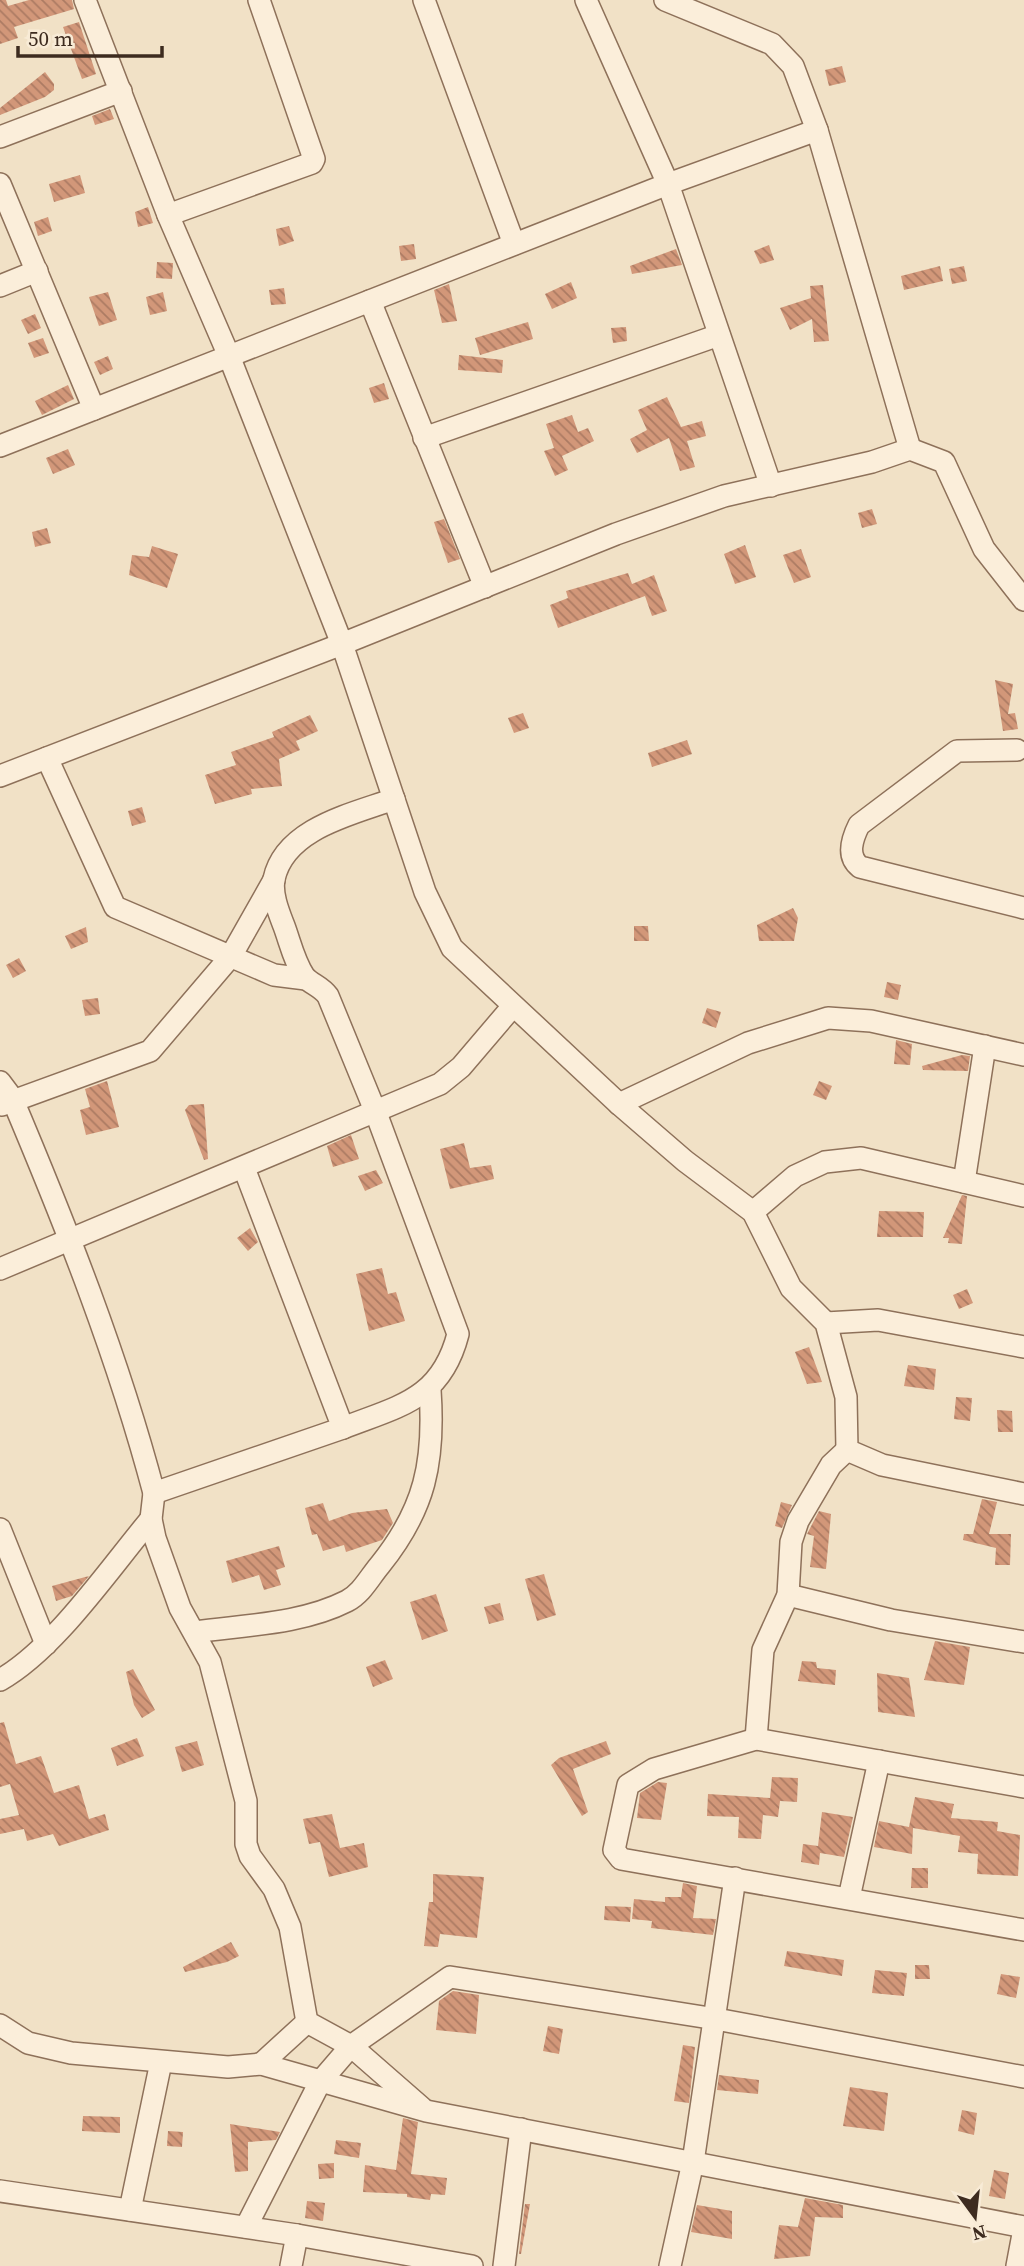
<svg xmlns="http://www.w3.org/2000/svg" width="1024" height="2266" viewBox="0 0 1024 2266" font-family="'Source Serif 4',serif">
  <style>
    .building { fill: url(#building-back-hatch) }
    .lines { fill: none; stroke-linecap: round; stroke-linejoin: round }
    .minor-casing { stroke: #8e715a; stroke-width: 24 }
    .minor { stroke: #fbeeda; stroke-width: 21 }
  </style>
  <defs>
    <pattern id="building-back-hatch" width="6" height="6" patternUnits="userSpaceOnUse" patternTransform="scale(1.75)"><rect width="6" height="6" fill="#d29779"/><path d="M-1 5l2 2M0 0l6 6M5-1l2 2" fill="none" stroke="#ac7b63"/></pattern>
  </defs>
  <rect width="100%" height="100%" fill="#f1e1c6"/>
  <g class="building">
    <polygon points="0,0 6,0 8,6 29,0 72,0 74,9 14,27 18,38 0,44"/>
    <polygon points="79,22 96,74 82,79 63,27"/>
    <polygon points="842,66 846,82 829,86 825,70"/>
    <polygon points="45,72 54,84 54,90 45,97 0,115 0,108"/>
    <polygon points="110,109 114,119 95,125 92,116"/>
    <polygon points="80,175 85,193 54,202 49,184"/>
    <polygon points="148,207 153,223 138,227 135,212"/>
    <polygon points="48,217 52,231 38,236 34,222"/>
    <polygon points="289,226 294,241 279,246 276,229"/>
    <polygon points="414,244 416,259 401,261 399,246"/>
    <polygon points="769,245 774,260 760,264 754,251"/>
    <polygon points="676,249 682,265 632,274 630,266"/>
    <polygon points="157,262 173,263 172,279 156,278"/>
    <polygon points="940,266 943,281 904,290 901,276"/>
    <polygon points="964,266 967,281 952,284 949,269"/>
    <polygon points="571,282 577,298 552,309 545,294"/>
    <polygon points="449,284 457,321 442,323 434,290"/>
    <polygon points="823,285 829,341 814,342 812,319 790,330 780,308 811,298 810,286"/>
    <polygon points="284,288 286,304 271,305 269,290"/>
    <polygon points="108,292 117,320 99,326 89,297"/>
    <polygon points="163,292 167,311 150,315 146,297"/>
    <polygon points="35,314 41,328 28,334 21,320"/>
    <polygon points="528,322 533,339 480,355 475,338"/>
    <polygon points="626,327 627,341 613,343 611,328"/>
    <polygon points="43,338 49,353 34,358 28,343"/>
    <polygon points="459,355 503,360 502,373 458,370"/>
    <polygon points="108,356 113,369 100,375 94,362"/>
    <polygon points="384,383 389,399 374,403 369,388"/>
    <polygon points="68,385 74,399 42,415 35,401"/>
    <polygon points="667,397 681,427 702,421 706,436 687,441 695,467 680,471 669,438 637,453 630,439 647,430 638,410"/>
    <polygon points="572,415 578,432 588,428 594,441 562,456 568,470 555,476 544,451 554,448 546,424"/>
    <polygon points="68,449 75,465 53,474 46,458"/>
    <polygon points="872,509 877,524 862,528 858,513"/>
    <polygon points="444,519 460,559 448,563 434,522"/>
    <polygon points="47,528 51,543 35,547 32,532"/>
    <polygon points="745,545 756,577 735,584 724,554"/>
    <polygon points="152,546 178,554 167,588 129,575 132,555 149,557"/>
    <polygon points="801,549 811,577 794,583 783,555"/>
    <polygon points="628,573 632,584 654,575 667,611 652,616 645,596 558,628 550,605 568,598 566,591"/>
    <polygon points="995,680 1013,684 1008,714 1015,713 1018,729 1003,731"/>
    <polygon points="523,713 529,728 514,733 508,718"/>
    <polygon points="310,715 318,731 296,741 300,750 279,759 282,786 251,789 252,794 215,804 205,775 236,765 231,752 274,737 272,732"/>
    <polygon points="687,740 692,754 652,767 648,753"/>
    <polygon points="142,807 146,822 132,826 128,811"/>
    <polygon points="793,908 798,918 794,941 759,941 757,925"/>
    <polygon points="634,926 648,926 649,941 634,941"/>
    <polygon points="86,927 88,942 71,949 65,936"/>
    <polygon points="19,958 26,971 13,978 6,965"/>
    <polygon points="887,982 901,985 898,1000 884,997"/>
    <polygon points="98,998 100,1014 85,1016 82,1000"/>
    <polygon points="707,1008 721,1012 716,1028 702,1023"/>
    <polygon points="896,1040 912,1044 910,1065 894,1064"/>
    <polygon points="962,1055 970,1056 968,1071 923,1070 922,1066"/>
    <polygon points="107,1081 119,1127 86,1135 80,1110 90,1107 85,1089"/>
    <polygon points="819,1081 832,1086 826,1100 813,1095"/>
    <polygon points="204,1104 208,1159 204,1160 185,1110 189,1105"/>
    <polygon points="351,1135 359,1159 333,1167 327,1146"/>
    <polygon points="464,1143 470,1168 491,1165 494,1179 450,1189 440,1149"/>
    <polygon points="376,1170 383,1183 365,1191 358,1176"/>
    <polygon points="962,1195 967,1196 962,1244 948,1243 949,1238 943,1238"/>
    <polygon points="879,1211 924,1212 923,1237 877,1237"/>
    <polygon points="250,1228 258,1242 248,1251 237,1238"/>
    <polygon points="382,1268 388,1294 396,1292 405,1321 369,1331 356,1274"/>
    <polygon points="967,1289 973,1303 959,1309 953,1295"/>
    <polygon points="809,1347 822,1382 807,1384 795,1352"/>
    <polygon points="908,1365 936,1369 934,1390 904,1386"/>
    <polygon points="956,1397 972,1398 970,1421 954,1419"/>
    <polygon points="997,1410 1012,1411 1013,1432 998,1432"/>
    <polygon points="982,1499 997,1502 989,1534 1011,1534 1010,1565 995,1565 996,1548 963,1540 964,1534 973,1534"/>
    <polygon points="781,1502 792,1505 782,1528 775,1526"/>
    <polygon points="323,1503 329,1521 352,1513 387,1509 393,1523 382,1540 346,1552 344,1545 323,1551 317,1534 312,1535 305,1508"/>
    <polygon points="819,1511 831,1514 826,1569 810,1567 814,1536 807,1534"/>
    <polygon points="279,1546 285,1567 276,1570 281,1585 264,1590 259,1575 232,1583 226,1561"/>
    <polygon points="544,1574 556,1615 537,1621 525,1579"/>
    <polygon points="89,1576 72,1596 56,1601 52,1586"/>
    <polygon points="436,1594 448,1631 422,1640 410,1602"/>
    <polygon points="500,1603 504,1620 489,1624 484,1607"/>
    <polygon points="935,1641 970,1647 964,1685 924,1680"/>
    <polygon points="385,1660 393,1679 373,1687 366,1667"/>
    <polygon points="802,1661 816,1662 817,1668 836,1670 835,1685 798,1681"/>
    <polygon points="133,1669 155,1710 142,1718 134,1705 126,1672"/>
    <polygon points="877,1673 909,1678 915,1717 878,1712"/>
    <polygon points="4,1722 16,1764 41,1756 54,1793 79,1785 89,1819 105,1814 109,1830 59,1846 53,1834 27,1841 24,1829 0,1834 0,1819 19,1815 10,1784 0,1787 0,1723"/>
    <polygon points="137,1738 144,1756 117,1766 111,1748"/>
    <polygon points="197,1741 204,1765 182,1772 175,1747"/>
    <polygon points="606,1741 611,1754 573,1769 588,1812 582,1816 551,1765 559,1758"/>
    <polygon points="772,1777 798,1778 797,1802 780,1801 778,1817 763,1815 761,1839 738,1838 739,1817 707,1816 708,1794 770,1798"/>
    <polygon points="658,1782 667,1783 661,1820 637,1818 640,1793"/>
    <polygon points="915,1797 954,1804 951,1818 998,1822 997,1831 1020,1835 1018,1876 977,1874 978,1854 958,1852 960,1836 913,1828 912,1854 874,1847 879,1821 909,1827"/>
    <polygon points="822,1812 853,1817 844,1857 820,1853 819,1865 801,1862 803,1844 818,1846"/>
    <polygon points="332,1814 340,1848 364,1843 368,1867 329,1877 320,1842 309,1844 303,1819"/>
    <polygon points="912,1868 928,1868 928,1888 911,1888"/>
    <polygon points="433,1874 484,1877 477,1938 440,1934 438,1947 424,1946 429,1902 433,1902"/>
    <polygon points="683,1883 697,1886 693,1918 716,1919 713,1935 651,1928 652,1921 632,1919 634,1899 665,1902 665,1897 681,1897"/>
    <polygon points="605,1906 631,1907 630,1922 604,1920"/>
    <polygon points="231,1942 239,1956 227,1962 185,1972 183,1967"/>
    <polygon points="787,1951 844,1960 842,1976 784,1966"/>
    <polygon points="915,1965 929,1965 930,1979 915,1979"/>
    <polygon points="875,1970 907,1973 904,1996 872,1993"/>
    <polygon points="1001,1974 1020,1977 1016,1998 997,1994"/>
    <polygon points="453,1991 479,1995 476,2034 436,2030 439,2001"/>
    <polygon points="548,2026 563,2029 559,2054 543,2051"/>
    <polygon points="683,2045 695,2047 689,2103 674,2101"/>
    <polygon points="719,2075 759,2080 758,2094 717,2090"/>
    <polygon points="850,2087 888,2093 884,2131 843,2126"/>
    <polygon points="962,2110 977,2113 974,2135 958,2131"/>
    <polygon points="83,2116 120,2117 120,2133 82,2131"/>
    <polygon points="403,2118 418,2122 411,2174 447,2178 445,2195 431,2194 430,2200 407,2197 407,2194 363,2192 365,2165 396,2170"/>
    <polygon points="230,2124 280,2132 276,2140 248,2142 248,2171 235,2172"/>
    <polygon points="168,2131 183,2132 182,2147 167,2146"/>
    <polygon points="336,2140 361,2143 359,2158 334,2154"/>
    <polygon points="334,2163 334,2178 319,2179 318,2164"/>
    <polygon points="994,2170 1009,2173 1005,2199 989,2196"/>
    <polygon points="805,2198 843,2205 843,2218 815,2217 810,2256 774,2259 779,2225 798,2227"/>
    <polygon points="307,2201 325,2203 323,2221 305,2218"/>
    <polygon points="525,2204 530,2204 521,2254 519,2254"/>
    <polygon points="697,2205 732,2211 732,2239 691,2232"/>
  </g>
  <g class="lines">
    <g class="minor-casing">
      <g id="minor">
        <polyline points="85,0 168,215 229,356 342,644 616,534 724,496 872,462 910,449 944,462 984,549 1024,600"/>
        <polyline points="424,0 514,244"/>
        <polyline points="586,0 668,184 771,486"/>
        <polyline points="665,0 772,44 793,66 817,130 910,449"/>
        <polyline points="0,137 121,91"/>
        <polyline points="0,184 94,409"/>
        <polyline points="168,215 312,163 314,159 259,0"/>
        <polyline points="0,286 37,271"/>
        <polyline points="370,301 485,587"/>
        <polyline points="424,438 719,335"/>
        <polyline points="0,446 668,184 817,130"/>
        <path d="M1017,750L957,751L859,825C852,839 846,856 860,867L1024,908"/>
        <polyline points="47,758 115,907 274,975 306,979"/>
        <polyline points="0,776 342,644 425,892 452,948 619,1104 685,1161 753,1212 791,1288 826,1323 846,1397 847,1450 882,1465 1024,1494"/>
        <path d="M0,1082L12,1098C66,1226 118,1357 154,1493L343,1428L244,1168"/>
        <polyline points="619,1104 748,1043 828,1018 871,1021 1024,1055"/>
        <polyline points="2,1105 150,1051 231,956 274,880"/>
        <polyline points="964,1182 985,1046"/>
        <polyline points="753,1212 795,1176 825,1162 861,1158 1024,1196"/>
        <polyline points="0,1269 440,1084 461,1067 513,1006"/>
        <polyline points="826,1323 878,1320 1024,1347"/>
        <path d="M343,1428C399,1406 441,1400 458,1334L376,1113L328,996C321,986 310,984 304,976C294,961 290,942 284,926C279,913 271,894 274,879C285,828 353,814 394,799"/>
        <polyline points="154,1493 151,1519 155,1538 180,1608 210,1662 246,1801 246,1844 250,1856 274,1889 290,1927 307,2022 351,2046 422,2108"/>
        <polyline points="0,1529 46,1644"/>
        <polyline points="788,1595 891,1620 1024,1642"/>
        <path d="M195,1632C245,1625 302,1624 347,1601C362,1593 369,1578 380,1565C425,1509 435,1462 430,1390"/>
        <path d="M0,1680C55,1649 109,1569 151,1519"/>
        <polyline points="756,1739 763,1650 788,1595 791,1542 798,1521 831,1465 847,1450"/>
        <polyline points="1024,1787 756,1739 654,1769 628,1785 614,1850 621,1859 1024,1930"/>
        <polyline points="849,1898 879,1761"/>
        <polyline points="0,2025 28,2043 71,2053 228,2067 261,2064 426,2111 1024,2227"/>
        <polyline points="261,2064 307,2022"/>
        <polyline points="0,2191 297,2235 472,2266"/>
        <polyline points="130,2210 161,2062"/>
        <polyline points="246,2227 320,2082 351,2046 450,1977 716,2019 1024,2077"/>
        <polyline points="291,2266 297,2235"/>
        <polyline points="504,2266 521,2129"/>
        <polyline points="670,2266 693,2162 735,1878"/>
        <polyline points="1017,2266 1024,2229"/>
      </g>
    </g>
    <use href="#minor" class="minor"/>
  </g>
  <g transform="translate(975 2217) rotate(165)" stroke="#f8ebd6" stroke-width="5" paint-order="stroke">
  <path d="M0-5L12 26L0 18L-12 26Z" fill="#3d2b1f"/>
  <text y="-10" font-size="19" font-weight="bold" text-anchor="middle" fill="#3d2b1f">N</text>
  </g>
  <path d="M18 46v10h144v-10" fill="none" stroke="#3d2b1f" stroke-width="3.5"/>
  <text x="28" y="46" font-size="21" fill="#3d2b1f" stroke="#f8ebd6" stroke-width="5" paint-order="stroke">50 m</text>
</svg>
